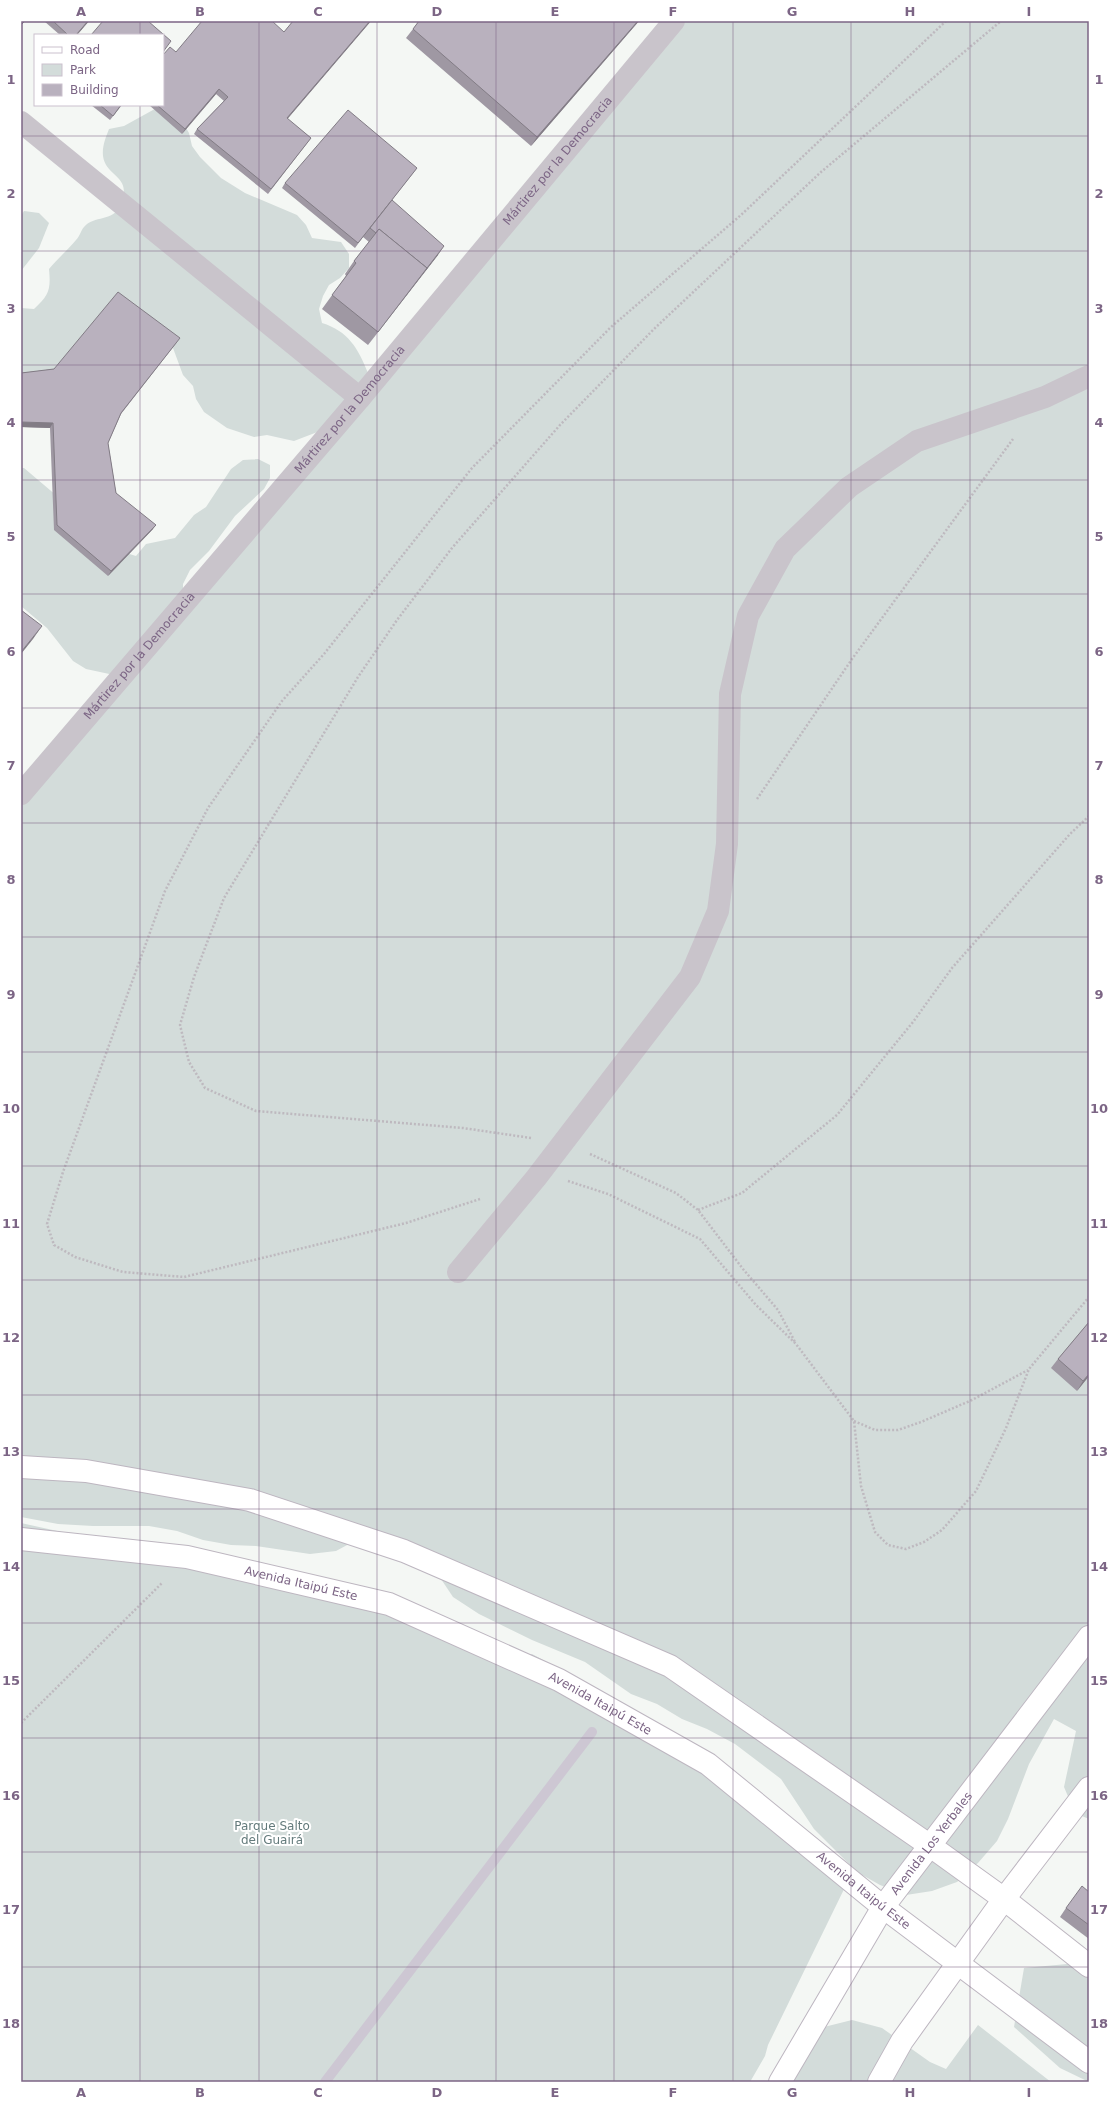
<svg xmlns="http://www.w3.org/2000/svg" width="1110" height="2103" viewBox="0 0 1110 2103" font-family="'DejaVu Sans',sans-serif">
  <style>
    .green { fill: #d3dcda }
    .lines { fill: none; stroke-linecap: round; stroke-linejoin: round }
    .stream { stroke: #cdc7d3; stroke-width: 10 }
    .secondary-casing { stroke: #bdb6c0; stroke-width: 24 }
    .path { stroke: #beb9bf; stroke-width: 2.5; stroke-dasharray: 2 2; stroke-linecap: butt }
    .street { stroke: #c9c4cb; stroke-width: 22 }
    .secondary { stroke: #fff; stroke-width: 22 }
    .wall { fill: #9f98a3 }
    .shaded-wall { fill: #827c85 }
    .building { fill: #b9b1be; stroke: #827c85 }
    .grid { fill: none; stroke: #7c6585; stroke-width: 1; stroke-opacity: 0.55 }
    .labels { text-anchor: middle; stroke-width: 4; stroke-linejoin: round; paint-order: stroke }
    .street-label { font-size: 12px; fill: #7c6585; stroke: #fff }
    .park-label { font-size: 12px; fill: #647b7c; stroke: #fff }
    .neatline { fill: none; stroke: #7c6585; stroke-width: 1.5 }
    .grid-label { font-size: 13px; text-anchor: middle; font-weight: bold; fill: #7c6585 }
  </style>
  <rect width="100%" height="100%" fill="#f4f7f4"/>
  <g class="green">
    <path d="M674,21H1089V1819L1075,1813L1064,1787L1076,1731L1054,1719L1029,1764L1008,1819L997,1841L978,1863L957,1882L932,1891L906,1895L880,1885L857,1872L814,1829L781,1779L735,1744L707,1729L682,1719L657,1704L631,1694L585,1662L532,1640L479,1614L453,1597L437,1573L362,1537L336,1551L310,1554L256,1546L231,1545L203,1540L177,1531L149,1526H93L58,1524L21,1517V794L114,675L86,669L73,661L47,628L21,606V468H24L123,552L136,556L146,544L175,538L194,515L206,507L231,469L243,460L258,459L270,465V478L264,489L235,516L209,551L190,570L183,584V597L320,431L294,441L267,435L254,437L227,428L204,412L196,399L193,386L183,375L173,348L165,337L67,367L21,383V308L34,309C49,295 51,290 49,269C57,259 68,250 76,240C80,236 81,230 84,227C94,215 113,222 120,206C134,175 106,178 103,156C102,146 106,137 109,129L124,126L162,105L182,121L189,133L192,146L200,157L221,178L245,193L297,215L306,225L312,238L341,242L349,254V268L340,278L329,285L323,296L319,309L322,323C348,331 358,348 368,373Z"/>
    <polygon points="24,211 39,213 49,223 39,248 21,271 21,216"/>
    <polygon points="21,1523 389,1604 503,1661 532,1654 556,1667 708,1764 849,1879 768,2045 765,2056 750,2082 21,2082"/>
    <polygon points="1078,1963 1089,1966 1089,2082 1060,2068 1014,2027 1024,1968"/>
    <polygon points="852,2020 882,2028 930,2062 946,2069 978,2025 1051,2082 794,2082 794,2075 824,2027"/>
  </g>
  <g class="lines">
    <polyline class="stream" points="325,2082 592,1732"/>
    <g class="secondary-casing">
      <g id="secondary">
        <polyline points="21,1467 86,1471 250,1500 404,1551 670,1666 929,1845 1004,1899 1089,1966"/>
        <path id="s2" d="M21,1539L187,1557L389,1604L559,1680L708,1764L883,1907L1089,2062"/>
        <path id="s3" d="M780,2082L883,1907L1089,1637"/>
        <polyline points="879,2082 902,2041 1004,1899 1089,1788"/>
      </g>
    </g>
    <g class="path">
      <polyline points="757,799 852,659 1013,439"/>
      <polyline points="531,1138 463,1128 256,1111 205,1088 189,1062 180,1025 194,977 224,898 358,677 397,620 452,548 560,425 655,328 821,172 1001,21"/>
      <polyline points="590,1154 676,1193 698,1210 743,1269 778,1310 795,1342"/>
      <polyline points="568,1181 608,1194 700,1239 756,1305 796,1344 854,1421 861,1486 875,1532 888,1545 906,1549 924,1542 942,1530 976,1491 1006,1428 1029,1369 1089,1297"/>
      <polyline points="480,1199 406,1223 184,1277 123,1272 75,1257 54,1245 47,1224 63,1172 165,891 208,808 282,701 324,654 472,468 611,327 741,215 946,21"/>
      <polyline points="698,1210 742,1193 837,1115 913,1022 952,968 1070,834 1089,816"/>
      <polyline points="854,1421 875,1430 898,1430 921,1422 972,1400 1028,1370"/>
      <polyline points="21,1723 162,1583"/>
    </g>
    <g class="street">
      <polyline points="21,122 360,398"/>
      <path id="s1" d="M21,794L360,398L674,21"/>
      <polyline points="458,1272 536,1178 690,977 718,911 727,844 730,694 748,616 785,549 849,487 917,441 1045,397 1089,376"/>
    </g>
    <use href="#secondary" class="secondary"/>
  </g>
  <g class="wall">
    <polygon points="44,21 89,21 77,35 60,35"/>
    <polygon points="292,21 371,21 287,119 311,138 268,194 194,134 197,129 224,101 216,94 182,134 149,105 163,105 176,52 284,32 293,21"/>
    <polygon points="419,21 639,21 531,146 406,38 413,29"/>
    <polygon points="91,105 122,105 110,120"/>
    <polygon points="417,168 392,200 438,255 368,345 322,309 346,276 345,274 354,261 369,242 363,237 355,248 282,188 285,183"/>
    <polygon points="177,342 121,414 108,443 116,493 153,529 108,576 54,530 50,428 21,427 21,373 54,369"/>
    <polygon points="1089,1322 1089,1376 1077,1391 1051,1368 1058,1359"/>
    <polygon points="1089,1892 1089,1939 1060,1917 1066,1908"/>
  </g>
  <g class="shaded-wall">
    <polygon points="88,21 89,21 77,35 76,35"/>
    <polygon points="370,21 371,21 284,123 287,118"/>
    <polygon points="638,21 639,21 531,146 537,137"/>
    <polygon points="219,89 216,94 182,134 185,129"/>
    <polygon points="444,246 438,255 368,345 378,332"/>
    <polygon points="21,422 53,423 50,428 21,427"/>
    <polygon points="156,525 153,529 108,576 111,571"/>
    <polygon points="42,626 33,639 21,654 21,652"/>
    <polygon points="1089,1374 1089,1376 1077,1391 1083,1381"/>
  </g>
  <g class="building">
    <polygon points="21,21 25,21 21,25"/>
    <polygon points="53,21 88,21 76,35 68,35"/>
    <polygon points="103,21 148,21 171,41 163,52 163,35 91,35"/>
    <polygon points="202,21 272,21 284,32 293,21 370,21 287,118 311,138 271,189 197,129 228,97 219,89 185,129 157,105 163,105 163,55 170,47 176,52"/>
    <polygon points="419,21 638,21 537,137 413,29"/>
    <polygon points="100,105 121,105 113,116"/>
    <polygon points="348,110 417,168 358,243 285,183"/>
    <polygon points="392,200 444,246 424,272 427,268 379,229 376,233 370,228"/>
    <polygon points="379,229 427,268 378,332 332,295 356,263 354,261"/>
    <polygon points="118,292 180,338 121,413 108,443 116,493 156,525 111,571 57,525 53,423 21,422 21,373 54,369"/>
    <polygon points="21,610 42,626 21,652"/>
    <polygon points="1089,1322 1089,1374 1083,1381 1058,1359"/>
    <polygon points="1082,1886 1089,1892 1089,1925 1066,1908"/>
  </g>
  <path class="grid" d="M140,21V35M259,21V2082M377,21V2082M496,21V2082M614,21V2082M733,21V2082M851,21V2082M970,21V2082M140,105V2082M21,136H1089M21,251H1089M21,365H1089M21,480H1089M21,594H1089M21,708H1089M21,823H1089M21,937H1089M21,1052H1089M21,1166H1089M21,1280H1089M21,1395H1089M21,1509H1089M21,1623H1089M21,1738H1089M21,1852H1089M21,1967H1089"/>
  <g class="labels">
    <g class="street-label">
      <text dy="4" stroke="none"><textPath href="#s1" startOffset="830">Mártirez por la Democracia</textPath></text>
      <text dy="4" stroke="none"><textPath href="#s1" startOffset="506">Mártirez por la Democracia</textPath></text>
      <text dy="4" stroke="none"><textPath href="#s1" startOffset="182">Mártirez por la Democracia</textPath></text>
      <text dy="4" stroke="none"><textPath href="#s2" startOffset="284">Avenida Itaipú Este</textPath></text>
      <text dy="4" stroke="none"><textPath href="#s2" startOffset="608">Avenida Itaipú Este</textPath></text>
      <text dy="4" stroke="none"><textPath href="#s3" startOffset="283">Avenida Los Yerbales</textPath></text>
      <text dy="4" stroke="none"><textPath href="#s2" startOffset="932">Avenida Itaipú Este</textPath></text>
    </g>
    <g class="park-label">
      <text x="272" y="1830">Parque Salto<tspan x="272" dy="14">del Guairá</tspan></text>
    </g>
  </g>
  <rect width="1110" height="2103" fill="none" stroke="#ffffff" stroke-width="44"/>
  <rect x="34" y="34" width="130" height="72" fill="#ffffff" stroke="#cbc1ce"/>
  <rect x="42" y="47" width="20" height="6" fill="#ffffff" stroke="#cbc1ce"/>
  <text x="70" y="54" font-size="12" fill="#7c6585">Road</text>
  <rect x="42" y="64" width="20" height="12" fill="#d3dcda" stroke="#cbc1ce"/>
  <text x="70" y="74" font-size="12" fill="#7c6585">Park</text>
  <rect x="42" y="84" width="20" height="12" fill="#b9b1be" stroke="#cbc1ce"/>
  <text x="70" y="94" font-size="12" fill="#7c6585">Building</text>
  <rect x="22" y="22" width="1066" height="2059" class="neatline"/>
  <g class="grid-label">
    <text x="81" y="16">A</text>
    <text x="200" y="16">B</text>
    <text x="318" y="16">C</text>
    <text x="437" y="16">D</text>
    <text x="555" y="16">E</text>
    <text x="673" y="16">F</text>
    <text x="792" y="16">G</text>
    <text x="910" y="16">H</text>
    <text x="1029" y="16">I</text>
    <text x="11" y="84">1</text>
    <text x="1099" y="84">1</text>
    <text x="11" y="198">2</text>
    <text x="1099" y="198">2</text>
    <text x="11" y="313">3</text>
    <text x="1099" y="313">3</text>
    <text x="11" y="427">4</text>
    <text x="1099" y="427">4</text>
    <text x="11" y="541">5</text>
    <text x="1099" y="541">5</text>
    <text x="11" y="656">6</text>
    <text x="1099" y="656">6</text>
    <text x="11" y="770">7</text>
    <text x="1099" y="770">7</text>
    <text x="11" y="884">8</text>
    <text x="1099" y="884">8</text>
    <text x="11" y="999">9</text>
    <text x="1099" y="999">9</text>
    <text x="11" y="1113">10</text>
    <text x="1099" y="1113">10</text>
    <text x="11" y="1228">11</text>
    <text x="1099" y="1228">11</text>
    <text x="11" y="1342">12</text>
    <text x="1099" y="1342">12</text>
    <text x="11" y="1456">13</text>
    <text x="1099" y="1456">13</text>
    <text x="11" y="1571">14</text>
    <text x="1099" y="1571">14</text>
    <text x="11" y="1685">15</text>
    <text x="1099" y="1685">15</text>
    <text x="11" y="1800">16</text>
    <text x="1099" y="1800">16</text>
    <text x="11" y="1914">17</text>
    <text x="1099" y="1914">17</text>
    <text x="11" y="2028">18</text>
    <text x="1099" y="2028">18</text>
    <text x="81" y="2097">A</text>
    <text x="200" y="2097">B</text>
    <text x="318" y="2097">C</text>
    <text x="437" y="2097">D</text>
    <text x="555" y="2097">E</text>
    <text x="673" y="2097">F</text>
    <text x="792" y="2097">G</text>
    <text x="910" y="2097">H</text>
    <text x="1029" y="2097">I</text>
  </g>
</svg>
